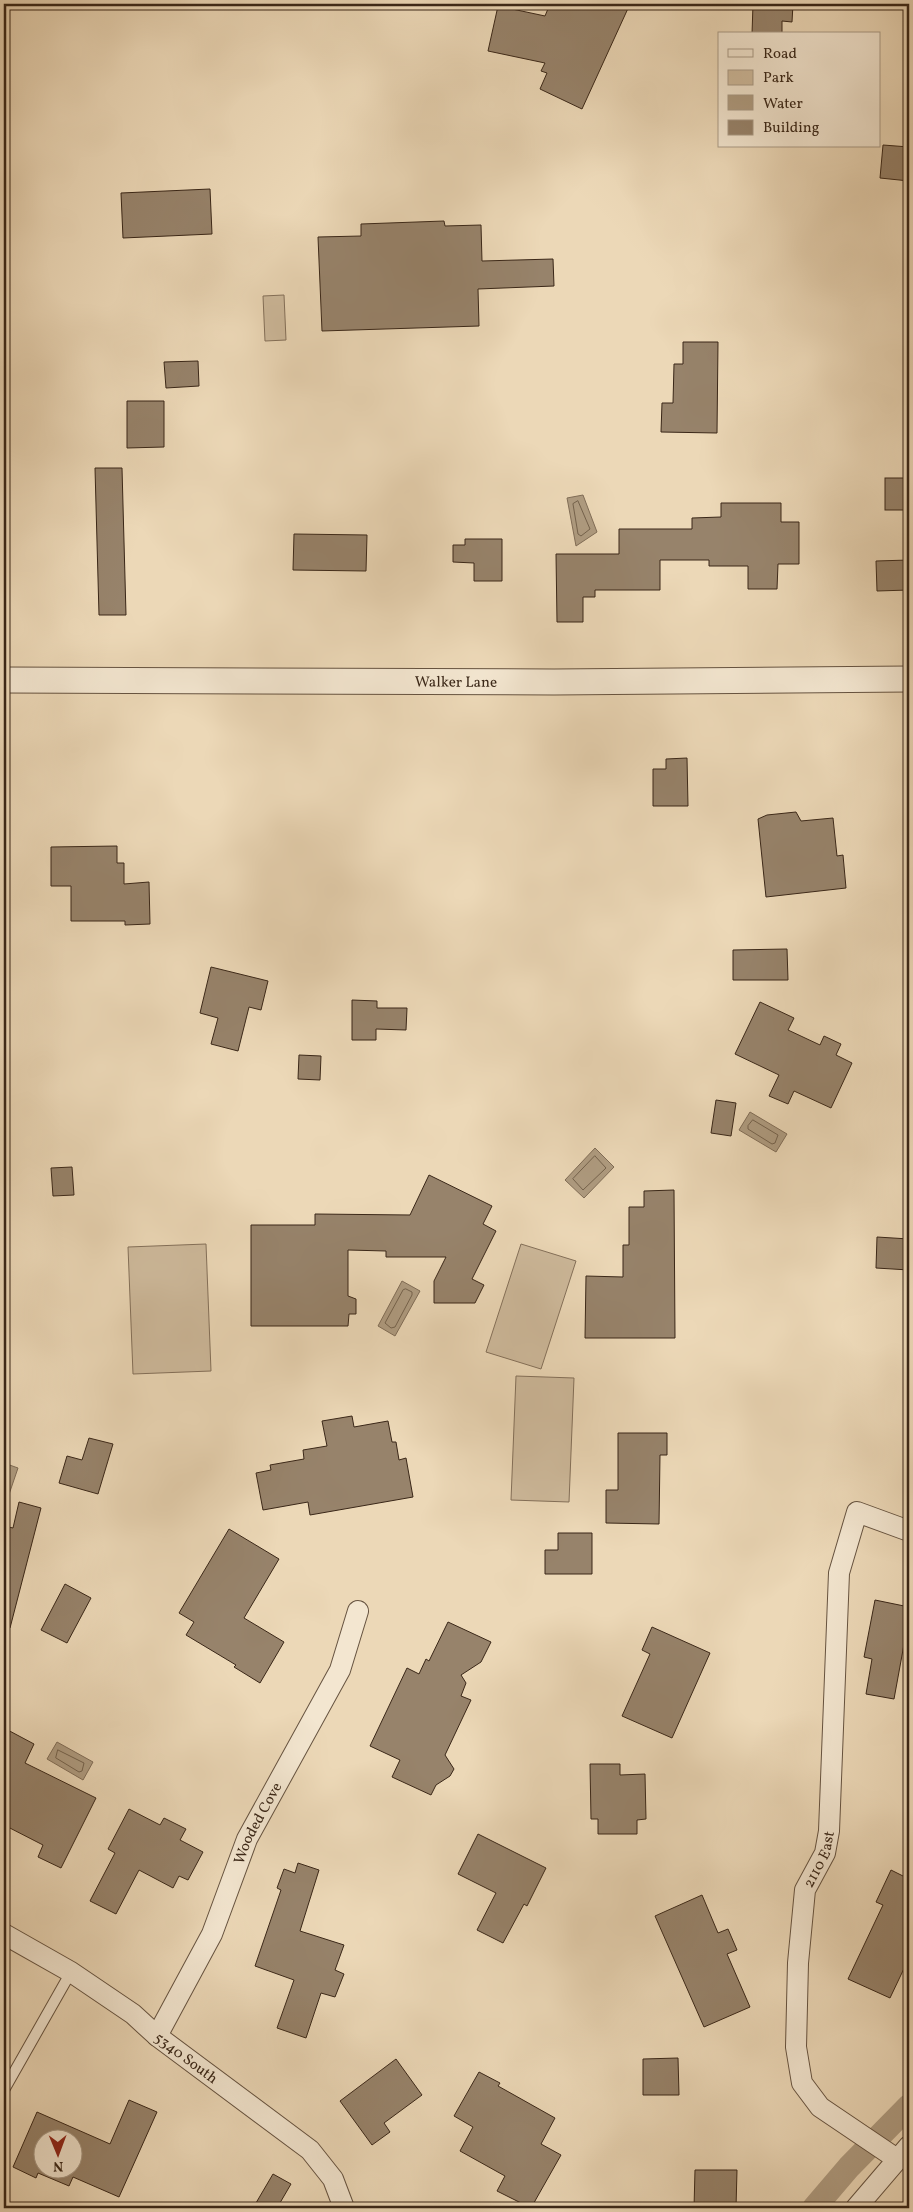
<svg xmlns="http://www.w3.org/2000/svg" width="913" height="2212" viewBox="0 0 913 2212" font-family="Vollkorn,serif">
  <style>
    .green { fill: #ceba9c; stroke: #84705a }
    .water { fill: #af9c81; stroke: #806d57 }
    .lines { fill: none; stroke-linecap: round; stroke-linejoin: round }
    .shore { stroke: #74624c; stroke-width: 1 }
    .canal { stroke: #af9c81; stroke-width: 24 }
    .building { fill: #97836b; stroke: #3a2718; fill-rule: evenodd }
    .service-casing { stroke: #665340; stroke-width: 12 }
    .minor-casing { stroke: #665340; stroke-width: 22 }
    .tertiary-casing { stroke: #665340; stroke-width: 27 }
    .service { stroke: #f3e6d0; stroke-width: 10 }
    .minor { stroke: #f3e6d0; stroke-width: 20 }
    .tertiary { stroke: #f3e6d0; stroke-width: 25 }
    .labels { text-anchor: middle; stroke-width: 5; stroke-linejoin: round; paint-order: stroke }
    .street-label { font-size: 15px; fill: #3a2718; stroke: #f3e6d0 }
  </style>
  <rect width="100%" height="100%" fill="#ecd8b7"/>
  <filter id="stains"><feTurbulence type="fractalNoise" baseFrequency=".004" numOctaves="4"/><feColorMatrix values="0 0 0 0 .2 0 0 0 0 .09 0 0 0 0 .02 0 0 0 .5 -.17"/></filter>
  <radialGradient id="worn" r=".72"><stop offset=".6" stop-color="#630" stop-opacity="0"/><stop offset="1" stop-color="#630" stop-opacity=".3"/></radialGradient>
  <g class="green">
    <polygon points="284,295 286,340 265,341 263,296"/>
    <polygon points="206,1244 211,1371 133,1374 128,1247"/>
    <polygon points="521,1244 576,1261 541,1369 486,1352"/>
    <polygon points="516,1376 574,1378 569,1502 511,1500"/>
  </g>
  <g class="water">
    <polygon points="583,495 597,532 576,546 567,498"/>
    <polygon points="750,1112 787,1134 776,1152 739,1130"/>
    <polygon points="595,1148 614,1167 584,1198 565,1180"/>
    <polygon points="402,1281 420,1291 395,1336 378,1326"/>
    <polygon points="4,1463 18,1468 4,1509"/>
    <polygon points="57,1742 93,1762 83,1780 47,1759"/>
  </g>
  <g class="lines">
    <g class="shore">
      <polygon points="578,501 590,529 581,536 578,534 573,504"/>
      <polygon points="753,1120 778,1135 775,1143 772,1144 748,1129 748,1126"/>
      <polygon points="595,1156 606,1168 583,1190 573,1179"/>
      <polygon points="406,1289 412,1292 412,1295 395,1327 391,1328 385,1323 403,1290"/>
      <polygon points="58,1750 84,1763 82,1771 79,1772 56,1758"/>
    </g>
    <polyline class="canal" points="814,2208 849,2167 909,2106"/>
  </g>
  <g class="building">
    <polygon points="550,4 630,4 582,109 540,89 547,73 541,71 545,63 488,51 498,6 545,16"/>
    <polygon points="753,4 793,4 792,22 782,21 782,34 752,34"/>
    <polygon points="883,145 909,147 909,181 880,178"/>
    <polygon points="210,189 212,234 123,238 121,193"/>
    <polygon points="444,221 445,226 481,225 482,261 553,259 554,286 478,289 479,326 322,331 318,237 361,236 361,224"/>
    <polygon points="683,342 718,342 717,433 661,432 662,403 673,403 674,364 683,364"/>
    <polygon points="198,361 199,386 166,388 164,362"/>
    <polygon points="127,401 164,401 164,447 127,448"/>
    <polygon points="95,468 122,468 126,615 99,615"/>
    <rect x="885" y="478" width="24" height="32"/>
    <polygon points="721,503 781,503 781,522 799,522 799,564 778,564 777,589 748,589 748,566 709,566 709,560 660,560 660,590 595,590 595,597 583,597 583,622 557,622 556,554 619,554 619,529 692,529 692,518 721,517"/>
    <polygon points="294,534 367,535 366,571 293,570"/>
    <polygon points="465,539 502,539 502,581 474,581 474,563 453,562 453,545 465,545"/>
    <polygon points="909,560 909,590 877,591 876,561"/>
    <polygon points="687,758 688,806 653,806 653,769 666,769 666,759"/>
    <polygon points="796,812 801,821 833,818 837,856 843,855 846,888 766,897 758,819 767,815"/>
    <polygon points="117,846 117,863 124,863 124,884 149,882 150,924 125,925 125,921 71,921 71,886 51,886 51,847"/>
    <polygon points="787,949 788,980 733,980 733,950"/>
    <polygon points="211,967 268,981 261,1010 249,1007 238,1051 211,1044 218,1018 200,1013"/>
    <polygon points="352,1000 377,1001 377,1008 407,1008 406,1030 376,1029 376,1040 352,1040"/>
    <polygon points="760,1002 794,1018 788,1030 820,1045 824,1036 841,1044 836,1055 852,1063 831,1108 794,1091 788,1104 769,1096 779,1075 735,1054"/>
    <polygon points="299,1055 321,1056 320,1080 298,1079"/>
    <polygon points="716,1100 736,1103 731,1136 711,1133"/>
    <polygon points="72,1167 74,1195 53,1196 51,1168"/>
    <polygon points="429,1175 492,1206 483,1224 496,1231 472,1279 484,1285 475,1303 434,1303 434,1281 446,1257 386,1257 386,1251 348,1250 348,1296 356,1299 356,1314 349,1314 348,1326 251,1326 251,1225 315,1225 315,1214 410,1215"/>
    <polygon points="674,1190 675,1338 585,1338 586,1276 623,1277 623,1245 629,1245 629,1207 644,1207 644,1191"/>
    <polygon points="877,1237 909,1239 909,1270 876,1268"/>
    <polygon points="352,1416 354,1427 388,1421 392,1442 396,1442 399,1460 406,1458 413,1497 310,1515 308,1502 263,1510 256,1473 271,1470 270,1465 304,1459 303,1450 327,1446 322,1421"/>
    <polygon points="618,1433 667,1433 667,1455 660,1455 659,1524 606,1523 606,1490 618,1490"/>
    <polygon points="89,1438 113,1444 98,1494 59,1483 67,1456 82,1460"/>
    <polygon points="19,1502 41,1508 10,1628 4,1627 4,1526 13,1528"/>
    <polygon points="229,1529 279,1559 244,1618 284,1642 260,1683 234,1667 236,1665 186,1635 194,1622 179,1613"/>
    <polygon points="558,1533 592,1533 592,1574 545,1574 545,1550 558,1550"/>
    <polygon points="65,1584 91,1598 67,1643 41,1630"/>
    <polygon points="875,1600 909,1607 909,1617 894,1699 866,1694 872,1659 864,1657"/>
    <polygon points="448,1622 491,1642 481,1662 461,1675 466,1683 461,1696 471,1700 445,1755 454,1769 450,1776 436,1785 431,1795 392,1777 400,1760 370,1746 407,1668 419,1674 426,1659 429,1661"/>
    <polygon points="652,1627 710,1653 672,1738 622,1716 650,1654 642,1650"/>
    <polygon points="4,1728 34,1744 25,1763 96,1798 61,1868 38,1857 43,1845 4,1825"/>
    <polygon points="590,1764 620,1764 620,1775 645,1774 646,1819 637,1820 637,1834 598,1834 598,1819 591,1819"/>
    <polygon points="129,1809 160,1825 164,1818 186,1829 180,1840 203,1852 188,1880 179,1876 173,1888 139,1870 116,1914 90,1901 115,1853 108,1849"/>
    <polygon points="478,1834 546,1868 527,1906 524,1904 503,1943 477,1930 496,1893 458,1874"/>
    <polygon points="298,1863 319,1870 300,1931 344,1945 335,1970 344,1974 335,1997 321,1993 306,2038 277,2028 294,1980 255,1966 281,1890 277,1888 284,1869 295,1873"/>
    <polygon points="891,1870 909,1879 909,1958 890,1998 848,1979 883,1905 876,1902"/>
    <polygon points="702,1895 718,1933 728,1929 737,1950 727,1954 750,2007 704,2027 655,1916"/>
    <polygon points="678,2058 679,2095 643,2095 643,2059"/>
    <polygon points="396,2059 422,2095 384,2123 390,2132 372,2145 340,2101"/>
    <polygon points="479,2072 500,2083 498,2086 555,2118 541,2144 561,2155 531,2208 497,2191 505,2176 460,2151 473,2127 454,2116"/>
    <path d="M129,2100L157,2112L119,2197L73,2177L69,2186L38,2173L36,2178L13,2167L37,2112L110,2144ZM42,2140H72V2170H42Z"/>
    <polygon points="695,2170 737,2170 736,2208 694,2208"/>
    <polygon points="273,2174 291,2184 277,2208 253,2208"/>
  </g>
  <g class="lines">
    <g class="service-casing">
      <polyline id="service" points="4,2090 71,1972"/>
    </g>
    <g class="minor-casing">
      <g id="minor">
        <path id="s1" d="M4,1934L71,1972L133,2014L157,2036L310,2150L333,2179L344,2208"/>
        <path id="s2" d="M157,2036L212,1934L247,1839L340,1670L358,1611"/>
        <path id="s3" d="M897,2159L820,2107L802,2083L796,2047L798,1963L805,1890L825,1853L829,1831L839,1573L857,1512L909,1531"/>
        <polyline points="856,2208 909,2146"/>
      </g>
    </g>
    <g class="tertiary-casing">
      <g id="tertiary">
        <path id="s4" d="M4,680L554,682L909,679"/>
      </g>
    </g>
    <use href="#service" class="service"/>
    <use href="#minor" class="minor"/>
    <use href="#tertiary" class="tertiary"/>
  </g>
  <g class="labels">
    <g class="street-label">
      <text dy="5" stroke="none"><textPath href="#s4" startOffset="452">Walker Lane</textPath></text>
      <text dy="5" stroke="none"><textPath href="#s2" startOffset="236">Wooded Cove</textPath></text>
      <text dy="5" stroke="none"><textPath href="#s3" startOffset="351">2110 East</textPath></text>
      <text dy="5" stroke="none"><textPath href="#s1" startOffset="221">5340 South</textPath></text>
    </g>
  </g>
  <rect width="913" height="2212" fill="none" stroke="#ecd8b7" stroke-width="20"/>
  <rect x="5" y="5" width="903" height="2202" fill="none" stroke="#3a2718" stroke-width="2.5"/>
  <rect x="10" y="10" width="893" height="2192" fill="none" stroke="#3a2718"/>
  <rect x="718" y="32" width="162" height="115" fill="#f3e6d0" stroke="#a99a86"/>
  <rect x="728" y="49" width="25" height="8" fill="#f3e6d0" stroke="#a99a86"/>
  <text x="763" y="58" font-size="15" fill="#3a2718">Road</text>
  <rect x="728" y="70" width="25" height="15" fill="#ceba9c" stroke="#a99a86"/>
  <text x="763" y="82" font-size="15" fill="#3a2718">Park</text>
  <rect x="728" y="95" width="25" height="15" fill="#af9c81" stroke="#a99a86"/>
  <text x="763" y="108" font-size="15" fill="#3a2718">Water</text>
  <rect x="728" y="120" width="25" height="15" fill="#97836b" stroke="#a99a86"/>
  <text x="763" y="132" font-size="15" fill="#3a2718">Building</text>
  <g transform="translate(58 2154) rotate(179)"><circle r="24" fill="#f3e6d0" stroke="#a99a86"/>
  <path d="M0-4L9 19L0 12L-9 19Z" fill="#8f2418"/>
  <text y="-8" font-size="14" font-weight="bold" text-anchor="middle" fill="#3a2718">N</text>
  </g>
  <rect width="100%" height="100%" filter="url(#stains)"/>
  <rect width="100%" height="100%" fill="url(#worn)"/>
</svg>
